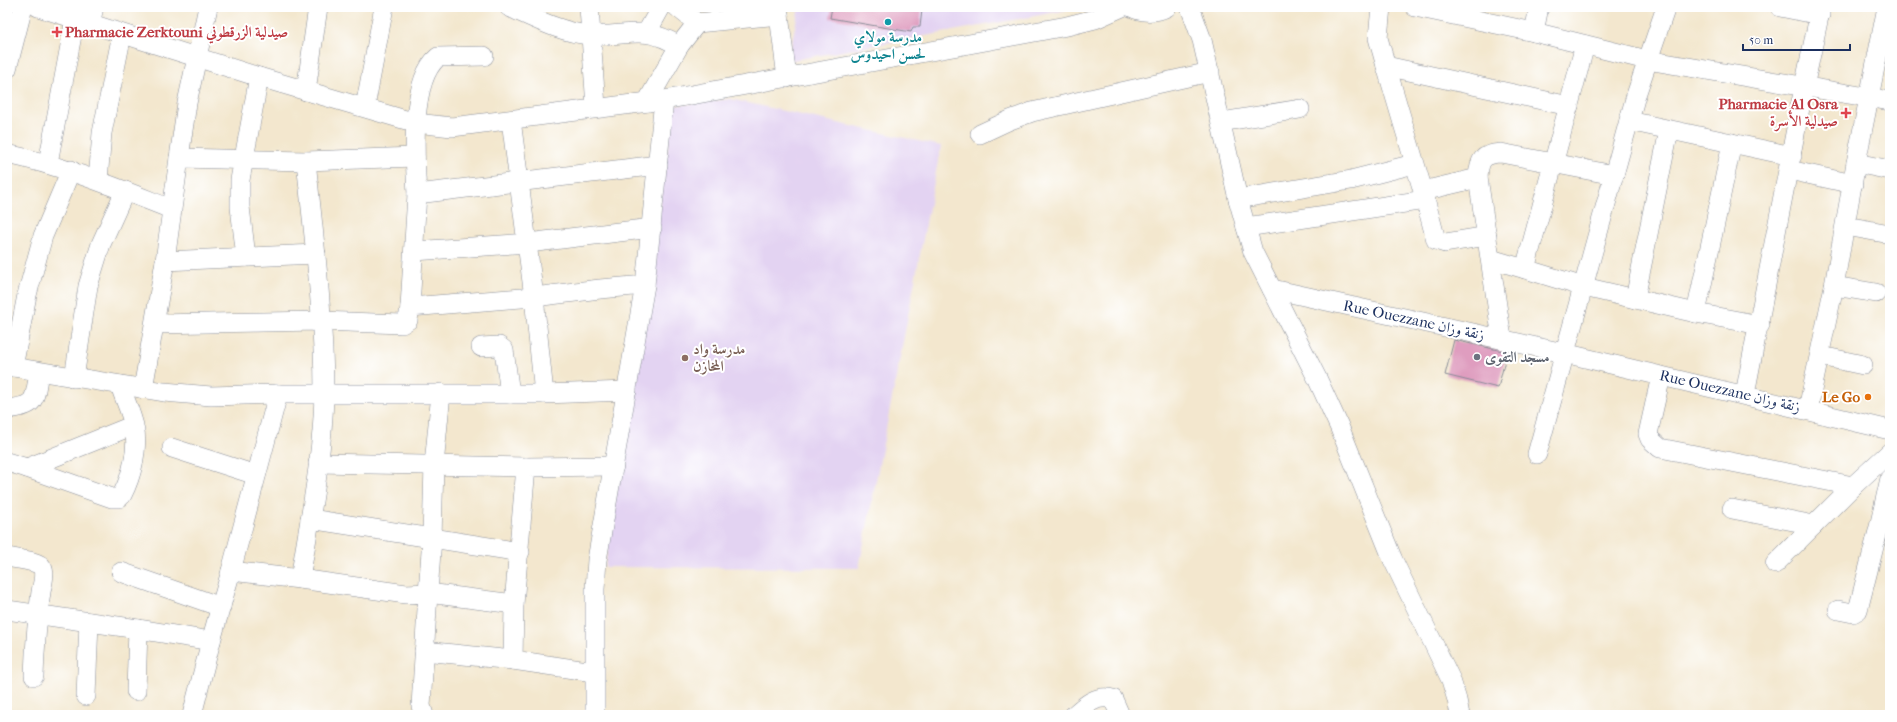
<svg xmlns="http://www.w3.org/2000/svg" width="1897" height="722" viewBox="0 0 1897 722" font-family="'IM FELL French Canon',Amiri,serif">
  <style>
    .built { fill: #e3d3f2 }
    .building { fill: #df9dbf }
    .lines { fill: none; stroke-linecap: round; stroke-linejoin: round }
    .minor-casing { stroke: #878b96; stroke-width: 20 }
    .minor { stroke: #fff; stroke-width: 19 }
    .culture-dot { fill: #0f9aa8; stroke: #fff; stroke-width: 1.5 }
    .health-dot { fill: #e0444e; stroke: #fff; stroke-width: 1.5 }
    .worship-dot { fill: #6b7280; stroke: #fff; stroke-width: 1.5 }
    .education-dot { fill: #8d6e63; stroke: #fff; stroke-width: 1.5 }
    .food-dot { fill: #e8710a; stroke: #fff; stroke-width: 1.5 }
    .labels { text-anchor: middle; stroke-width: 4; stroke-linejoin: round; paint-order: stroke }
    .health-label { font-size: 15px; font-weight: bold; fill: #be3a42; stroke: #fff; text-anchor: start }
    .culture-label { font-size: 15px; font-weight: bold; fill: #0d838f; stroke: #fff }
    .street-label { font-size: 15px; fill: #1b2f5e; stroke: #fff }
    .education-label { font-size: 15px; font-weight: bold; fill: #785e54; stroke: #fff; text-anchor: start }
    .worship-label { font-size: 15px; font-weight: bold; fill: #5b616d; stroke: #fff; text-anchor: start }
    .food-label { font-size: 15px; font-weight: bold; fill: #c56008; stroke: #fff; text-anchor: end }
  </style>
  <rect width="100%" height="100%" fill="#fff"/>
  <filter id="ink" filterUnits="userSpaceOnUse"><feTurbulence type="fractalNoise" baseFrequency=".025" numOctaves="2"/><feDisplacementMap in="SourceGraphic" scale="8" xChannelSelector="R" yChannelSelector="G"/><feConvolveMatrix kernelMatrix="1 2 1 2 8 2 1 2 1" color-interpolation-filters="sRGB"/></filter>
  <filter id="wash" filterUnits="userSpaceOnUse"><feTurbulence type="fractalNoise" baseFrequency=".012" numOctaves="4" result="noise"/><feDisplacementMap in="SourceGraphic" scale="16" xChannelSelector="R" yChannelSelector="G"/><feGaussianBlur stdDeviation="0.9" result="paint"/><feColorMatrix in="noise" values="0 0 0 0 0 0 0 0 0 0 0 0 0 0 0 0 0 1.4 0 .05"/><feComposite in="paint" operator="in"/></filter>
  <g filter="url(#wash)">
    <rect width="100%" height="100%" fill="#f3e7ce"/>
    <g class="built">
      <polygon points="799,7 1084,7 788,61"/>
      <polygon points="730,99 941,146 859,568 605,567 674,106"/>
    </g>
    <g id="blocks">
      <g class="building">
        <polygon points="832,7 916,7 915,9 922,10 920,27 913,27 911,32 830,18"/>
        <polygon points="1454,340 1507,352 1498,388 1445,375"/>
      </g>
    </g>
  </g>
  <g filter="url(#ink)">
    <use href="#blocks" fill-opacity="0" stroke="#878b96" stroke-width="1"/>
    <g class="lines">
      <g class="minor-casing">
        <g id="minor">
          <polyline points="38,7 259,77 416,123 452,127 664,100 1067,26 1095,19 1122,7"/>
          <path d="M509,7C534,18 562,33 590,35C627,38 642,23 679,46"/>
          <polyline points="589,7 596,107"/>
          <polyline points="778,7 787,78"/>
          <path d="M1131,7C1142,13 1156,13 1167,7"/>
          <polyline points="1190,7 1202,40 1238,199 1253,252 1317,378 1339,426 1393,560 1451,680 1457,700 1460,715"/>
          <polyline points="1381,7 1378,38 1386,66"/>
          <polyline points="1415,7 1534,32 1647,60 1890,101"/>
          <polyline points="1780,7 1820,15"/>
          <polyline points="697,23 779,15"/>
          <polyline points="90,24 94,7"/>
          <polyline points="647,32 661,7"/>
          <polyline points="1534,32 1539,7"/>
          <path d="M484,56L438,57C409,81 415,160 417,194L658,165"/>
          <polyline points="7,69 23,7"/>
          <polyline points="306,91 318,7"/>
          <polyline points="647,102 679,46 697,23 677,7"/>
          <polyline points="365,107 384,7"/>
          <polyline points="511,120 534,297 544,394"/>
          <polyline points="1629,121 1792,156"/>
          <polyline points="1221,122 1300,109"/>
          <polyline points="980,134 1010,120 1032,112 1210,72"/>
          <polyline points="1732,143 1696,313 1760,325"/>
          <path d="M7,154C64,166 117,188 171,209"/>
          <polyline points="179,158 187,103 208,7"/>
          <path d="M306,161C314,237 324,317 324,393C323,455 310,518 300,579L406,594L428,593L421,706L424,715"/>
          <polyline points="48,163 75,19"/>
          <polyline points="1856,163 1890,170"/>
          <polyline points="1789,170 1853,184"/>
          <polyline points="1478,178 1423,191 1386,66 1569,106"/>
          <polyline points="98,180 102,133 122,34"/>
          <polyline points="1423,191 1436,240 1445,243 1487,236"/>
          <polyline points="1238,199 1351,180 1414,164"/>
          <polyline points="1846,226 1890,234"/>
          <polyline points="1246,227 1425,200"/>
          <polyline points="414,251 528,243 652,228"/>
          <polyline points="246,257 240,207 240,180 259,77"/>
          <polyline points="1491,259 1525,269 1585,45"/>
          <polyline points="165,261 316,254"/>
          <polyline points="1525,269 1584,287 1696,313"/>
          <polyline points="1834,286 1876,293"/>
          <polyline points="1272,289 1564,353 1890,430"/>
          <polyline points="1635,299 1669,130"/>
          <polyline points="410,307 417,194"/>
          <polyline points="155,324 320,321 402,324 408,320 410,307 534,297 600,289 645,285"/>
          <path d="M1502,339L1478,178C1479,160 1482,154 1501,153L1614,175"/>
          <polyline points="481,347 499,346 504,350 510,394"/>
          <polyline points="1821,356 1863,365"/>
          <polyline points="7,366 164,392 211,396 278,394 544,394 627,391"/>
          <polyline points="13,367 27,295 43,236 71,170"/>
          <polyline points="1661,376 1648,434 1650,439 1660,448 1853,486"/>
          <polyline points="74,378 88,286 101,244 125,191"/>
          <path d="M120,385C124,398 131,412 134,426C139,447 132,476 122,495L119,498H112L27,468L134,425"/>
          <polyline points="143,389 165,261 179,158 306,161 415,157"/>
          <polyline points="278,394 231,571 300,579"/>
          <polyline points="1745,394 1804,87 1821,7"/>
          <path d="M7,409C38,406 34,399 39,372"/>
          <polyline points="1808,409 1834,286 1856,163 1887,7"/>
          <polyline points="172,448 256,475"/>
          <polyline points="1537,454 1636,95 1666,7"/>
          <polyline points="7,462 27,468"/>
          <polyline points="318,463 526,467"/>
          <polyline points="1732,509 1814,525"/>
          <polyline points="310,519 432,538 434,465 441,393"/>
          <path d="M7,557C15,559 39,561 42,567C46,574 42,585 41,592C37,619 35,647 34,676"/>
          <polyline points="1775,564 1853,486 1890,452"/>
          <polyline points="121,572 221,607"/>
          <polyline points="514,604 428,593 432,538 520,552"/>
          <polyline points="7,610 138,629 211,641 231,571"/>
          <polyline points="1838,610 1853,613 1858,610 1880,523 1890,478"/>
          <polyline points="424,651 513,660"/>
          <polyline points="594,672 513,660 514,604 526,467 614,466"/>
          <polyline points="136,691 138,629"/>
          <polyline points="86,696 89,622"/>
          <polyline points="192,715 211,641"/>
          <polyline points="595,715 595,589 597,560 645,285 664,100"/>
          <path d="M1074,715C1085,705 1097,694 1113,699L1120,715"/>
        </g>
      </g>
      <use href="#minor" class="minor"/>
    </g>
  </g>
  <circle class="culture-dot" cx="888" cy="22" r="4"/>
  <g class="health-dot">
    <path d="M55 26h4v4h4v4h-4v4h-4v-4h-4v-4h4z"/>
    <path d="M1844 107h4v4h4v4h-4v4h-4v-4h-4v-4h4z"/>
  </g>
  <circle class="worship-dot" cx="1477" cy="357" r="4"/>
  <circle class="education-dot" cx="685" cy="358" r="4"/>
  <circle class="food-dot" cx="1868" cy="397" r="4"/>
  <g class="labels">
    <g class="health-label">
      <text x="65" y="37">Pharmacie Zerktouni صيدلية الزرقطوني</text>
      <text x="1838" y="109" text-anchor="end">Pharmacie Al Osra<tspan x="1838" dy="17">صيدلية الأسرة</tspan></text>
    </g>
    <g class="culture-label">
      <text x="888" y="42">مدرسة مولاي<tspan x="888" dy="17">لحسن احيدوس</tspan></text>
    </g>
    <g class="street-label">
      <text transform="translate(1414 320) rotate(12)" y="5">Rue Ouezzane زنقة وزان</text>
      <text transform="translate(1730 391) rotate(13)" y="5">Rue Ouezzane زنقة وزان</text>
    </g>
    <g class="education-label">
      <text x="693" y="354">مدرسة واد<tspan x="693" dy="17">المخازن</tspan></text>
    </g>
    <g class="worship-label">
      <text x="1485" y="362">مسجد التقوى</text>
    </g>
    <g class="food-label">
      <text x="1860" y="402">Le Go</text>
    </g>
  </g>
  <rect width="1897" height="722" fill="none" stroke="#fff" stroke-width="24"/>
  <path d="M1743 44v6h107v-6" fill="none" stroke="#1b2f5e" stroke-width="2"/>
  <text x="1749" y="44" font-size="12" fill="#1b2f5e" stroke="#ffffff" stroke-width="3" paint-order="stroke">50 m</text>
</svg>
